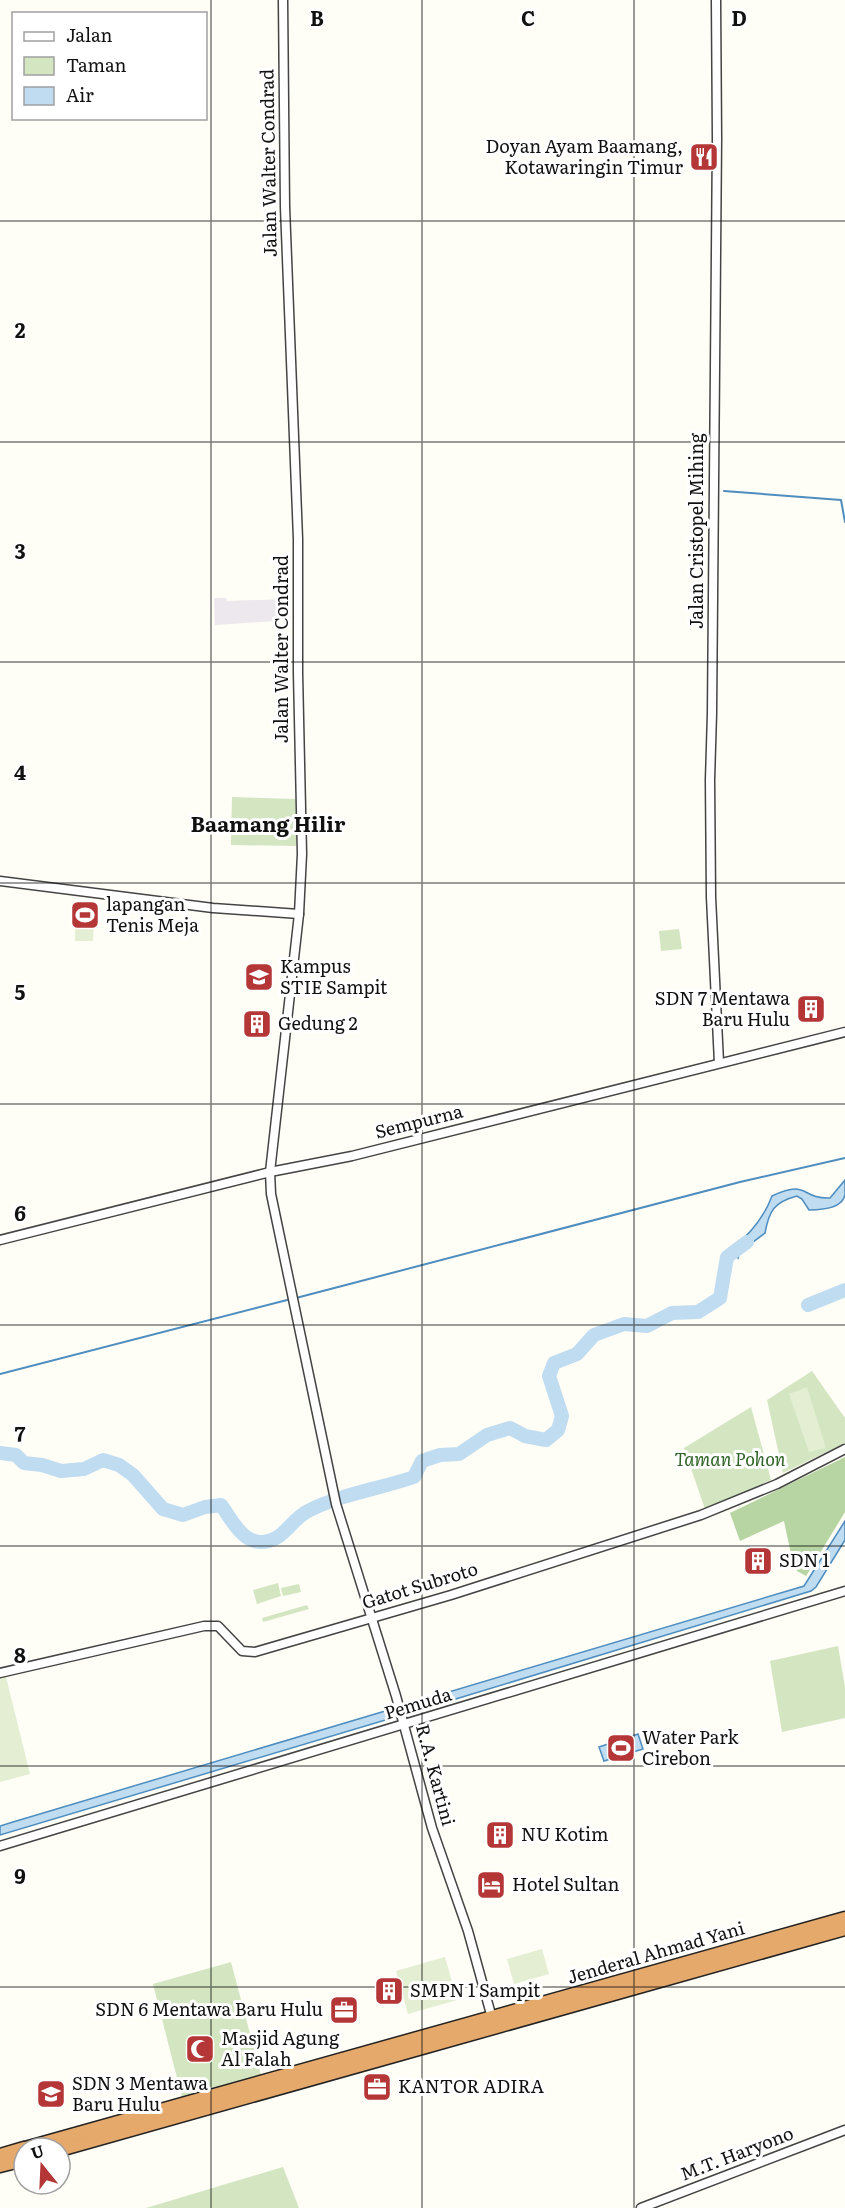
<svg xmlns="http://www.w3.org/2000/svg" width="845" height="2208" viewBox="0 0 845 2208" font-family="Literata,serif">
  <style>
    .industrial { fill: #ede7ee }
    .green { fill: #d3e6c1 }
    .forest { fill: #b7d5a2 }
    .pitch { fill: #e3eed2 }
    .water { fill: #bfdcf1; stroke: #4d8dc0; stroke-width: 1.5 }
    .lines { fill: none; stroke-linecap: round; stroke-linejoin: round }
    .stream { stroke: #4d8dc0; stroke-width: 2 }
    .river { stroke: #bfdcf1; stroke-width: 14 }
    .minor-casing { stroke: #444; stroke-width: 11 }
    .highway-casing { stroke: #222; stroke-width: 15 }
    .minor { stroke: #fff; stroke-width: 8 }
    .highway { stroke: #e6a96c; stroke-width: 12 }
    .grid { fill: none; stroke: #111; stroke-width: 1.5; stroke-opacity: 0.55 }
    .labels { text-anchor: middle; stroke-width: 6; stroke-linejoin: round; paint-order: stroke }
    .poi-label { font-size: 18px; fill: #111; stroke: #fff; text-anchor: start }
    .street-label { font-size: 18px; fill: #111; stroke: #fff }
    .park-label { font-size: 18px; font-style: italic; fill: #306327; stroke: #fff }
    .quarter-label { font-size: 21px; font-weight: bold; fill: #111; stroke: #fff }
    .grid-label { font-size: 20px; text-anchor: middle; font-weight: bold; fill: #111; stroke: #fff; stroke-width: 6; stroke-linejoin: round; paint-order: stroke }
  </style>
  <rect width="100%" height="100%" fill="#fefdf6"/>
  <polygon class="industrial" points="214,598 226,598 227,601 290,599 290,620 215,625"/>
  <g class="green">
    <polygon points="232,797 297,799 296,846 231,845"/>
    <polygon points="679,929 682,949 661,951 659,931"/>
    <polygon points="812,1371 845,1418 845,1443 783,1473 767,1400"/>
    <polygon points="751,1407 771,1480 705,1509 684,1448"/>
    <polygon points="278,1583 281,1596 257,1604 253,1590"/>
    <polygon points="299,1584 301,1592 283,1596 281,1588"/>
    <polygon points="307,1605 309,1609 263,1622 262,1618"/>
    <polygon points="838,1646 845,1687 845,1718 782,1732 770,1661"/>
    <polygon points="231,1962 262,2079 183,2101 153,1984"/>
    <polygon points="283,2167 299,2208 146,2208"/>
  </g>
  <polygon class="forest" points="845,1457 845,1512 806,1576 797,1571 793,1564 784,1521 740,1541 730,1513"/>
  <g class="pitch">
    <polygon points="76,905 94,905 93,941 75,941"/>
    <polygon points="807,1387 826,1448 809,1452 789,1394"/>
    <polygon points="5,1673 30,1774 0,1782 0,1674"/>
    <polygon points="542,1949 549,1974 514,1984 507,1959"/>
    <polygon points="445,1957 457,2000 408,2014 396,1971"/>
  </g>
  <g class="water">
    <path d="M845,1180C845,1184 845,1191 845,1195C842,1209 820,1210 809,1210L802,1199L797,1196C774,1202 769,1211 765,1233L740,1252L738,1258L733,1248C750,1234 764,1218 772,1196C809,1179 800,1199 830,1198Z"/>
    <polygon points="845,1521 845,1540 816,1587 811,1591 459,1698 0,1835 0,1826 13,1822 804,1586"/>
    <polygon points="638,1734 643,1749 604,1761 599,1747"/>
  </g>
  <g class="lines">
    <g class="stream">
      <polyline points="724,491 841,500 845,522"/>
      <polyline points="296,1298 740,1182 845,1158"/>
      <polyline points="0,1374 291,1299"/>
    </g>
    <g class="river">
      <polyline points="808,1305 845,1290"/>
      <path d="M0,1453L16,1455L24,1463L42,1465L61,1471L84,1469L103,1460L119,1465L133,1475L163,1509L183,1515L205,1507L221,1505C230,1517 242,1542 260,1542C284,1542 290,1520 308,1511C341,1494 379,1489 414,1477L422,1461L440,1455L459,1454L487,1435L510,1428L525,1436L546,1440L558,1430L562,1416L549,1376L554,1363L577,1354L594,1335L624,1324L647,1326L672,1313L698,1312L720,1298L727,1257L747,1242"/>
    </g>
    <g class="minor-casing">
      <g id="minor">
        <polyline points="283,0 285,207 298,539 298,673 302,854 299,914 270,1172 271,1194 336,1504 396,1696 432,1828 468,1931 492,2018"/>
        <polyline points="716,0 717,138 712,713 710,780 711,897 719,1063"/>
        <polyline points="0,881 213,908 299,914"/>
        <polyline points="0,1240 270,1172 352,1156 845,1032"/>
        <polyline points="0,1673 204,1626 218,1626 242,1651 255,1652 451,1595 701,1515 777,1484 845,1449"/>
        <polyline points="0,1846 845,1591"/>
        <polyline points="641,2208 845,2130"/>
      </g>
    </g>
    <g class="highway-casing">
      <g id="highway">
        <polyline points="25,2148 845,1918"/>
        <polyline points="60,2150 845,1929"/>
        <polyline points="0,2155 24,2148"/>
        <polyline points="0,2166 24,2160"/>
      </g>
    </g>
    <use href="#minor" class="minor"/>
    <use href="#highway" class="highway"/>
  </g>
  <path class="grid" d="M211,0V2208M422,0V2208M634,0V2208M0,221H845M0,442H845M0,662H845M0,883H845M0,1104H845M0,1325H845M0,1546H845M0,1766H845M0,1987H845"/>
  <defs>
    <g id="restaurant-square" transform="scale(1.5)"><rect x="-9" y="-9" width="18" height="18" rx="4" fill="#b43636" stroke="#fff"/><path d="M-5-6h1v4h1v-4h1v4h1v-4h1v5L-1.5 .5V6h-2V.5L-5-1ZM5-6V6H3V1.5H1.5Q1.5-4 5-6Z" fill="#fff"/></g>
    <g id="stadium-square" transform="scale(1.5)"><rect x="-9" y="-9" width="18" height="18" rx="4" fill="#b43636" stroke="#fff"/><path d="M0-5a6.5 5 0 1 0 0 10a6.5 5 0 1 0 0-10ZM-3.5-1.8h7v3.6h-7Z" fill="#fff"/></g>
    <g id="university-square" transform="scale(1.5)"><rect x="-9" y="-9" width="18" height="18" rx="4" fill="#b43636" stroke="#fff"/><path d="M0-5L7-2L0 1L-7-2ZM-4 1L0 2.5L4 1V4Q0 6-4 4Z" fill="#fff"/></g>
    <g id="building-square" transform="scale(1.5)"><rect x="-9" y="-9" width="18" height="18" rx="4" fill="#b43636" stroke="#fff"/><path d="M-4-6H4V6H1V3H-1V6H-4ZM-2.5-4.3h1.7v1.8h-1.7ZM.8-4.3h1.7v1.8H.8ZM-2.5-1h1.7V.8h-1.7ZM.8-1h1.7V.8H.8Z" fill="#fff"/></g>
    <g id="hotel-square" transform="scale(1.5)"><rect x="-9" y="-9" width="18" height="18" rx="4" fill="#b43636" stroke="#fff"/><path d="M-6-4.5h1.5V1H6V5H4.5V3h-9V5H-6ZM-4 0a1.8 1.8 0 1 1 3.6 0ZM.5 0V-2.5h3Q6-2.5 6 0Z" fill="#fff"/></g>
    <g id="office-square" transform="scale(1.5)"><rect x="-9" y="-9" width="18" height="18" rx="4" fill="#b43636" stroke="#fff"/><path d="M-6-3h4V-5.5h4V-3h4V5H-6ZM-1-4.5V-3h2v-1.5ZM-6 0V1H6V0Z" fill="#fff"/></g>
    <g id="mosque-square" transform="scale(1.5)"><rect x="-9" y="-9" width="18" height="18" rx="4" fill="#b43636" stroke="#fff"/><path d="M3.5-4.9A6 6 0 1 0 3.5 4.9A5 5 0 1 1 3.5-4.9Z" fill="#fff"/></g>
    <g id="school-square" transform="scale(1.5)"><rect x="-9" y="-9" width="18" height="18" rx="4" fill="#b43636" stroke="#fff"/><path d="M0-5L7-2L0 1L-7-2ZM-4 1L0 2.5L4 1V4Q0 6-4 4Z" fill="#fff"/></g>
  </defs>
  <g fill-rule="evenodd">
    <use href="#restaurant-square" x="704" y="157"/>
    <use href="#stadium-square" x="85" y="915"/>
    <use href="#university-square" x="259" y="977"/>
    <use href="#building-square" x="811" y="1009"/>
    <use href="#building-square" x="257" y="1024"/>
    <use href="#building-square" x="758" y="1561"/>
    <use href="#stadium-square" x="621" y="1748"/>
    <use href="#building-square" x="500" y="1835"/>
    <use href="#hotel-square" x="491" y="1885"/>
    <use href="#building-square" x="389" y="1991"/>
    <use href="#office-square" x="344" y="2010"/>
    <use href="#mosque-square" x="200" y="2049"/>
    <use href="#office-square" x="377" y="2087"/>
    <use href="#school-square" x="51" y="2094"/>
  </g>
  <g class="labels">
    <g class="poi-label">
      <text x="683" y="153" text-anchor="end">Doyan Ayam Baamang,<tspan x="683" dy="21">Kotawaringin Timur</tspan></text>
      <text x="106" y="911">lapangan<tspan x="106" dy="21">Tenis Meja</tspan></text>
      <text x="280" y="973">Kampus<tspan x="280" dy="21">STIE Sampit</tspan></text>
      <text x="790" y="1005" text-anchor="end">SDN 7 Mentawa<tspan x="790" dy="21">Baru Hulu</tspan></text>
      <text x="278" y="1030">Gedung 2</text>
      <text x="779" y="1567">SDN 1</text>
      <text x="642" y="1744">Water Park<tspan x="642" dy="21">Cirebon</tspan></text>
      <text x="521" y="1841">NU Kotim</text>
      <text x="512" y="1891">Hotel Sultan</text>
      <text x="410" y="1997">SMPN 1 Sampit</text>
      <text x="323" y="2016" text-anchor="end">SDN 6 Mentawa Baru Hulu</text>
      <text x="221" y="2045">Masjid Agung<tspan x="221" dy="21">Al Falah</tspan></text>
      <text x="72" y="2090">SDN 3 Mentawa<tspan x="72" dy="21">Baru Hulu</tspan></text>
      <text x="398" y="2093">KANTOR ADIRA</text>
    </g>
    <g class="street-label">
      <text transform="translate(269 163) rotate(-91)" y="6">Jalan Walter Condrad</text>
      <text transform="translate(697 531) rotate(-90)" y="6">Jalan Cristopel Mihing</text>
      <text transform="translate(282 649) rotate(-90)" y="6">Jalan Walter Condrad</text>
      <text transform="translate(419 1122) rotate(-14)" y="6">Sempurna</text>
      <text transform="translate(420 1586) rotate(-17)" y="6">Gatot Subroto</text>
      <text transform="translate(418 1704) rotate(-17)" y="6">Pemuda</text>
      <text transform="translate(435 1775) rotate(75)" y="6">R.A. Kartini</text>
      <text transform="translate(656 1953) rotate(-16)" y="6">Jenderal Ahmad Yani</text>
      <text transform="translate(737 2154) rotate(-21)" y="6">M.T. Haryono</text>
    </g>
    <g class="park-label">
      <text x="730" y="1466">Taman Pohon</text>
    </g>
    <g class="quarter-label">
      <text x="268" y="832">Baamang Hilir</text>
    </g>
  </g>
  <g class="grid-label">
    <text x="317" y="26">B</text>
    <text x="528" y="26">C</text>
    <text x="739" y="26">D</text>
    <text x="20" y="338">2</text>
    <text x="20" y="559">3</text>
    <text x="20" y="780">4</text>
    <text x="20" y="1000">5</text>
    <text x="20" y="1221">6</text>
    <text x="20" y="1442">7</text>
    <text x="20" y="1663">8</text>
    <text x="20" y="1884">9</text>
  </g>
  <rect x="12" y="12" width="195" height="108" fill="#ffffff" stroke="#a0a0a0" stroke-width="1.5"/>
  <rect x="24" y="32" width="30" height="9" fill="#ffffff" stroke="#a0a0a0" stroke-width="1.5"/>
  <text x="66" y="42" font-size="18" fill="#111111">Jalan</text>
  <rect x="24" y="57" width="30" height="18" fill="#d3e6c1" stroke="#a0a0a0" stroke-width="1.5"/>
  <text x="66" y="72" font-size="18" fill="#111111">Taman</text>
  <rect x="24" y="87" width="30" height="18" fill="#bfdcf1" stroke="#a0a0a0" stroke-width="1.5"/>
  <text x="66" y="102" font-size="18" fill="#111111">Air</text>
  <g transform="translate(42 2166) rotate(342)"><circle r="28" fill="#ffffff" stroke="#a0a0a0" stroke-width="1.5"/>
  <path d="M0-4.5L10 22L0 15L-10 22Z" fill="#b43636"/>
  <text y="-9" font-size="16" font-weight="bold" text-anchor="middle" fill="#111111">U</text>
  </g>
</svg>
